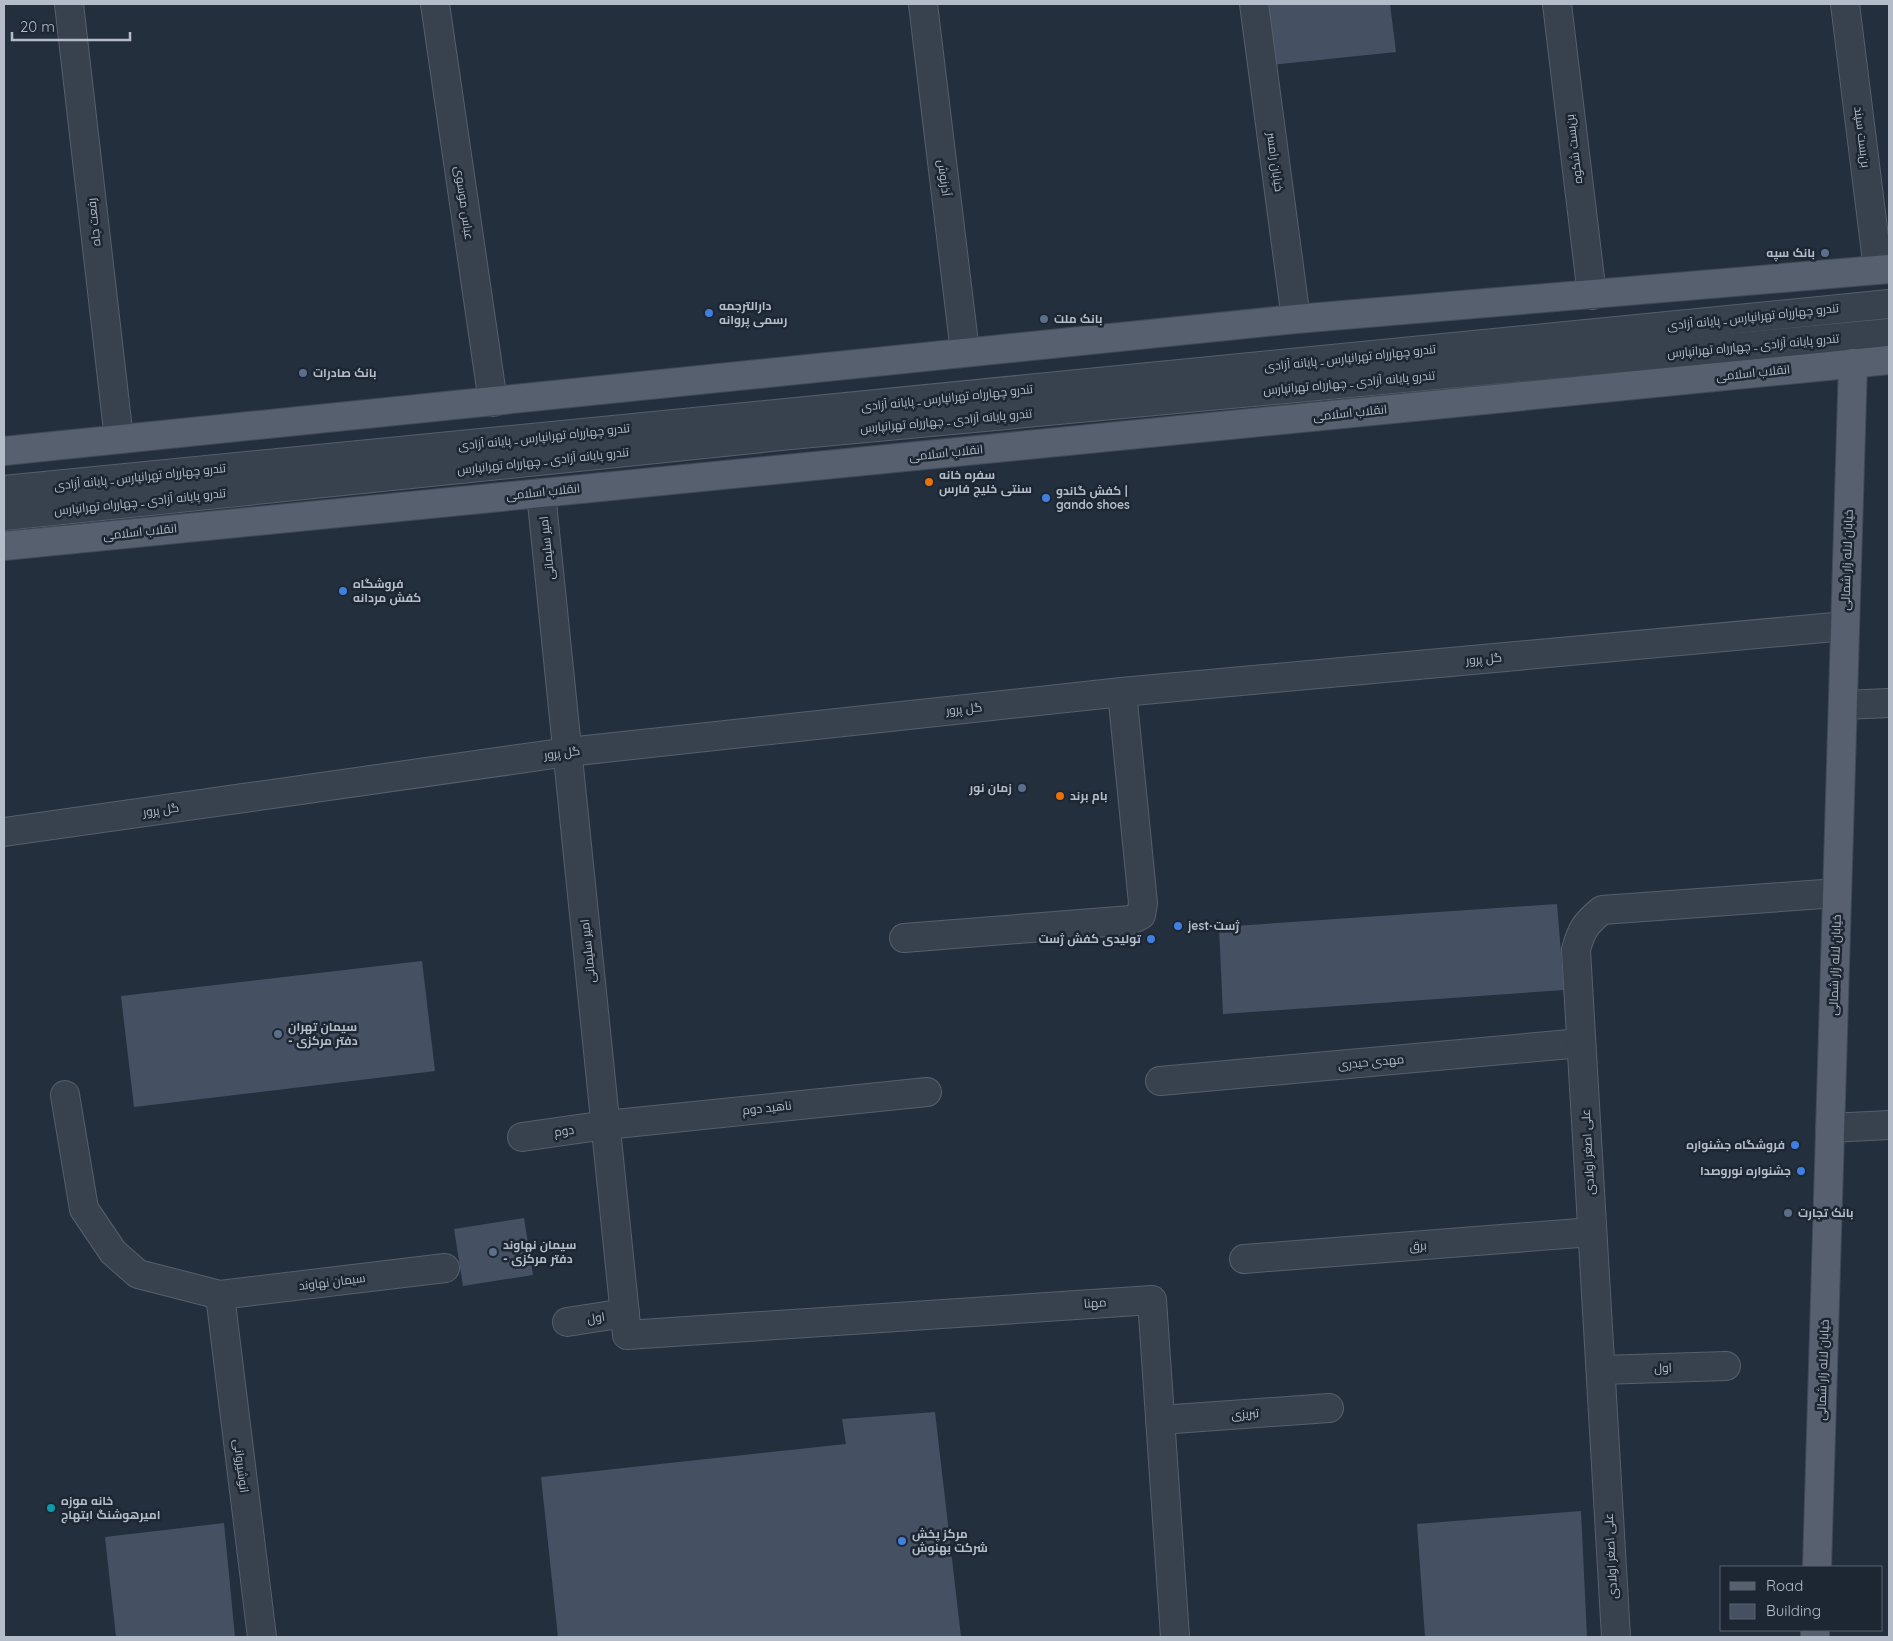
<svg xmlns="http://www.w3.org/2000/svg" width="1893" height="1641" viewBox="0 0 1893 1641" font-family="Quicksand,Cairo,sans-serif">
  <style>
    .building { fill: #455162 }
    .lines { fill: none; stroke-linecap: round; stroke-linejoin: round }
    .minor-casing { stroke: #565f6c; stroke-width: 30 }
    .major-casing { stroke: #414a57; stroke-width: 30 }
    .minor { stroke: #38414e; stroke-width: 28 }
    .major { stroke: #56606e; stroke-width: 28 }
    .service-dot { fill: #5c6f8a; stroke: #1d2633; stroke-width: 2 }
    .shop-dot { fill: #3f7fe0; stroke: #1d2633; stroke-width: 2 }
    .food-dot { fill: #e8710a; stroke: #1d2633; stroke-width: 2 }
    .culture-dot { fill: #0f9aa8; stroke: #1d2633; stroke-width: 2 }
    .labels { text-anchor: middle; stroke-width: 5; stroke-linejoin: round; paint-order: stroke }
    .street-label { font-size: 12px; fill: #b4bcc9; stroke: #1d2633 }
    .poi-label { font-size: 12px; font-weight: bold; fill: #b4bcc9; stroke: #1d2633; text-anchor: start }
  </style>
  <rect width="100%" height="100%" fill="#242f3e"/>
  <g class="building">
    <polygon points="1264,4 1390,4 1396,52 1271,65"/>
    <polygon points="1557,904 1564,990 1223,1014 1219,927"/>
    <polygon points="422,961 435,1071 134,1107 121,996"/>
    <polygon points="524,1218 533,1275 463,1286 454,1229"/>
    <polygon points="935,1412 961,1637 558,1637 541,1477 846,1444 842,1419"/>
    <polygon points="1581,1511 1587,1637 1425,1637 1417,1524"/>
    <polygon points="224,1523 235,1637 116,1637 105,1537"/>
  </g>
  <g class="lines">
    <g class="minor-casing">
      <g id="minor">
        <polyline points="69,4 119,439"/>
        <polyline points="435,4 493,402"/>
        <polyline points="923,4 965,352"/>
        <polyline points="1254,4 1296,319"/>
        <polyline points="1557,4 1592,295"/>
        <polyline points="1845,4 1878,269"/>
        <polyline points="4,490 1889,304"/>
        <polyline points="541,493 627,1335 1152,1300 1175,1637"/>
        <polyline points="4,516 801,434 1889,333"/>
        <polyline points="1843,705 1889,703"/>
        <polyline points="4,832 568,752 1122,692 1845,626"/>
        <polyline points="904,938 1131,920 1141,915 1143,903 1122,692"/>
        <polyline points="1160,1081 1581,1043"/>
        <polyline points="65,1095 84,1209 113,1252 138,1274 220,1295 445,1268"/>
        <polyline points="1830,1128 1889,1125"/>
        <polyline points="522,1137 606,1125 927,1092"/>
        <polyline points="1244,1259 1592,1232"/>
        <polyline points="220,1295 262,1637"/>
        <polyline points="567,1322 625,1313"/>
        <polyline points="1601,1370 1726,1366"/>
        <polyline points="1160,1420 1329,1408"/>
        <path d="M1616,1637L1576,950C1581,930 1586,923 1602,910L1837,893"/>
      </g>
    </g>
    <g class="major-casing">
      <g id="major">
        <polyline points="4,451 1296,319 1889,269"/>
        <polyline points="4,546 1889,360"/>
        <polyline points="1817,1567 1853,363"/>
        <polyline points="1815,1637 1815,1630"/>
      </g>
    </g>
    <use href="#minor" class="minor"/>
    <use href="#major" class="major"/>
  </g>
  <g class="service-dot">
    <circle cx="1825" cy="253" r="5"/>
    <circle cx="1044" cy="319" r="5"/>
    <circle cx="303" cy="373" r="5"/>
    <circle cx="1022" cy="788" r="5"/>
    <circle cx="278" cy="1034" r="5"/>
    <circle cx="1788" cy="1213" r="5"/>
    <circle cx="493" cy="1252" r="5"/>
  </g>
  <g class="shop-dot">
    <circle cx="709" cy="313" r="5"/>
    <circle cx="1046" cy="498" r="5"/>
    <circle cx="343" cy="591" r="5"/>
    <circle cx="1178" cy="926" r="5"/>
    <circle cx="1151" cy="939" r="5"/>
    <circle cx="1795" cy="1145" r="5"/>
    <circle cx="1801" cy="1171" r="5"/>
    <circle cx="902" cy="1541" r="5"/>
  </g>
  <g class="food-dot">
    <circle cx="929" cy="482" r="5"/>
    <circle cx="1060" cy="796" r="5"/>
  </g>
  <circle class="culture-dot" cx="51" cy="1508" r="5"/>
  <g class="labels">
    <g class="street-label">
      <text transform="translate(1862 137) rotate(83)" y="4">بن‌بست سپند</text>
      <text transform="translate(1574 149) rotate(-97)" y="4">بن‌بست شکوه</text>
      <text transform="translate(1275 162) rotate(82)" y="4">خیابان رامسر</text>
      <text transform="translate(944 178) rotate(83)" y="4">آذرنوش</text>
      <text transform="translate(464 203) rotate(82)" y="4">عباس موسوی</text>
      <text transform="translate(94 222) rotate(-96)" y="4">رفعت جاه</text>
      <text transform="translate(1753 317) rotate(-6)" y="4">تندرو چهارراه تهرانپارس ـ پایانه آزادی</text>
      <text transform="translate(1753 346) rotate(-5)" y="4">تندرو پایانه آزادی ـ چهارراه تهرانپارس</text>
      <text transform="translate(1350 358) rotate(-6)" y="4">تندرو چهارراه تهرانپارس ـ پایانه آزادی</text>
      <text transform="translate(1753 373) rotate(-6)" y="4">انقلاب اسلامی</text>
      <text transform="translate(1349 383) rotate(-5)" y="4">تندرو پایانه آزادی ـ چهارراه تهرانپارس</text>
      <text transform="translate(947 398) rotate(-6)" y="4">تندرو چهارراه تهرانپارس ـ پایانه آزادی</text>
      <text transform="translate(1350 413) rotate(-6)" y="4">انقلاب اسلامی</text>
      <text transform="translate(946 421) rotate(-5)" y="4">تندرو پایانه آزادی ـ چهارراه تهرانپارس</text>
      <text transform="translate(544 437) rotate(-6)" y="4">تندرو چهارراه تهرانپارس ـ پایانه آزادی</text>
      <text transform="translate(946 453) rotate(-6)" y="4">انقلاب اسلامی</text>
      <text transform="translate(543 461) rotate(-6)" y="4">تندرو پایانه آزادی ـ چهارراه تهرانپارس</text>
      <text transform="translate(140 477) rotate(-6)" y="4">تندرو چهارراه تهرانپارس ـ پایانه آزادی</text>
      <text transform="translate(543 492) rotate(-6)" y="4">انقلاب اسلامی</text>
      <text transform="translate(140 502) rotate(-6)" y="4">تندرو پایانه آزادی ـ چهارراه تهرانپارس</text>
      <text transform="translate(140 532) rotate(-6)" y="4">انقلاب اسلامی</text>
      <text transform="translate(547 548) rotate(-96)" y="4">امیر سلیمانی</text>
      <text transform="translate(1847 560) rotate(-88)" y="4">خیابان لاله زار شمالی</text>
      <text transform="translate(1484 659) rotate(-5)" y="4">گل پرور</text>
      <text transform="translate(964 709) rotate(-6)" y="4">گل پرور</text>
      <text transform="translate(562 753) rotate(-7)" y="4">گل پرور</text>
      <text transform="translate(161 810) rotate(-8)" y="4">گل پرور</text>
      <text transform="translate(588 951) rotate(-96)" y="4">امیر سلیمانی</text>
      <text transform="translate(1835 965) rotate(-88)" y="4">خیابان لاله زار شمالی</text>
      <text transform="translate(1371 1062) rotate(-5)" y="4">مهدی حیدری</text>
      <text transform="translate(767 1108) rotate(-6)" y="4">ناهید دوم</text>
      <text transform="translate(564 1131) rotate(-8)" y="4">دوم</text>
      <text transform="translate(1588 1152) rotate(-93)" y="4">علی اصغر اولادی</text>
      <text transform="translate(1418 1246) rotate(-4)" y="4">برق</text>
      <text transform="translate(332 1282) rotate(-7)" y="4">سیمان نهاوند</text>
      <text transform="translate(1095 1303) rotate(-4)" y="4">مهنا</text>
      <text transform="translate(596 1318) rotate(-9)" y="4">اول</text>
      <text transform="translate(1663 1368) rotate(-2)" y="4">اول</text>
      <text transform="translate(1823 1370) rotate(-88)" y="4">خیابان لاله زار شمالی</text>
      <text transform="translate(1245 1414) rotate(-4)" y="4">تبریزی</text>
      <text transform="translate(241 1466) rotate(83)" y="4">انوشیروانی</text>
      <text transform="translate(1611 1556) rotate(-93)" y="4">علی اصغر اولادی</text>
    </g>
    <g class="poi-label">
      <text x="1815" y="257" text-anchor="end">بانک سپه</text>
      <text x="719" y="310">دارالترجمه<tspan x="719" dy="14">رسمی پروانه</tspan></text>
      <text x="1054" y="323">بانک ملت</text>
      <text x="313" y="377">بانک صادرات</text>
      <text x="939" y="479">سفره خانه<tspan x="939" dy="14">سنتی خلیج فارس</tspan></text>
      <text x="1056" y="495">کفش گاندو |<tspan x="1056" dy="14">gando shoes</tspan></text>
      <text x="353" y="588">فروشگاه<tspan x="353" dy="14">کفش مردانه</tspan></text>
      <text x="1012" y="792" text-anchor="end">زمان نور</text>
      <text x="1070" y="800">بام برند</text>
      <text x="1188" y="930">jest-ژست</text>
      <text x="1141" y="943" text-anchor="end">تولیدی کفش ژست</text>
      <text x="288" y="1031">سیمان تهران<tspan x="288" dy="14">- دفتر مرکزی</tspan></text>
      <text x="1785" y="1149" text-anchor="end">فروشگاه جشنواره</text>
      <text x="1791" y="1175" text-anchor="end">جشنواره نوروصدا</text>
      <text x="1798" y="1217">بانک تجارت</text>
      <text x="503" y="1249">سیمان نهاوند<tspan x="503" dy="14">- دفتر مرکزی</tspan></text>
      <text x="61" y="1505">خانه موزه<tspan x="61" dy="14">امیرهوشنگ ابتهاج</tspan></text>
      <text x="912" y="1538">مرکز پخش<tspan x="912" dy="14">شرکت بهنوش</tspan></text>
    </g>
  </g>
  <rect width="1893" height="1641" fill="none" stroke="#b4bcc9" stroke-width="10"/>
  <rect x="1720" y="1566" width="162" height="65" fill="#1d2633" stroke="#59626f"/>
  <rect x="1730" y="1582" width="25" height="8" fill="#56606e" stroke="#59626f"/>
  <text x="1766" y="1591" font-size="15" fill="#b4bcc9">Road</text>
  <rect x="1730" y="1604" width="25" height="15" fill="#455162" stroke="#59626f"/>
  <text x="1766" y="1616" font-size="15" fill="#b4bcc9">Building</text>
  <path d="M12 32v8h118v-8" fill="none" stroke="#b4bcc9" stroke-width="2.5"/>
  <text x="20" y="32" font-size="15" fill="#b4bcc9" stroke="#1d2633" stroke-width="4" paint-order="stroke">20 m</text>
</svg>
